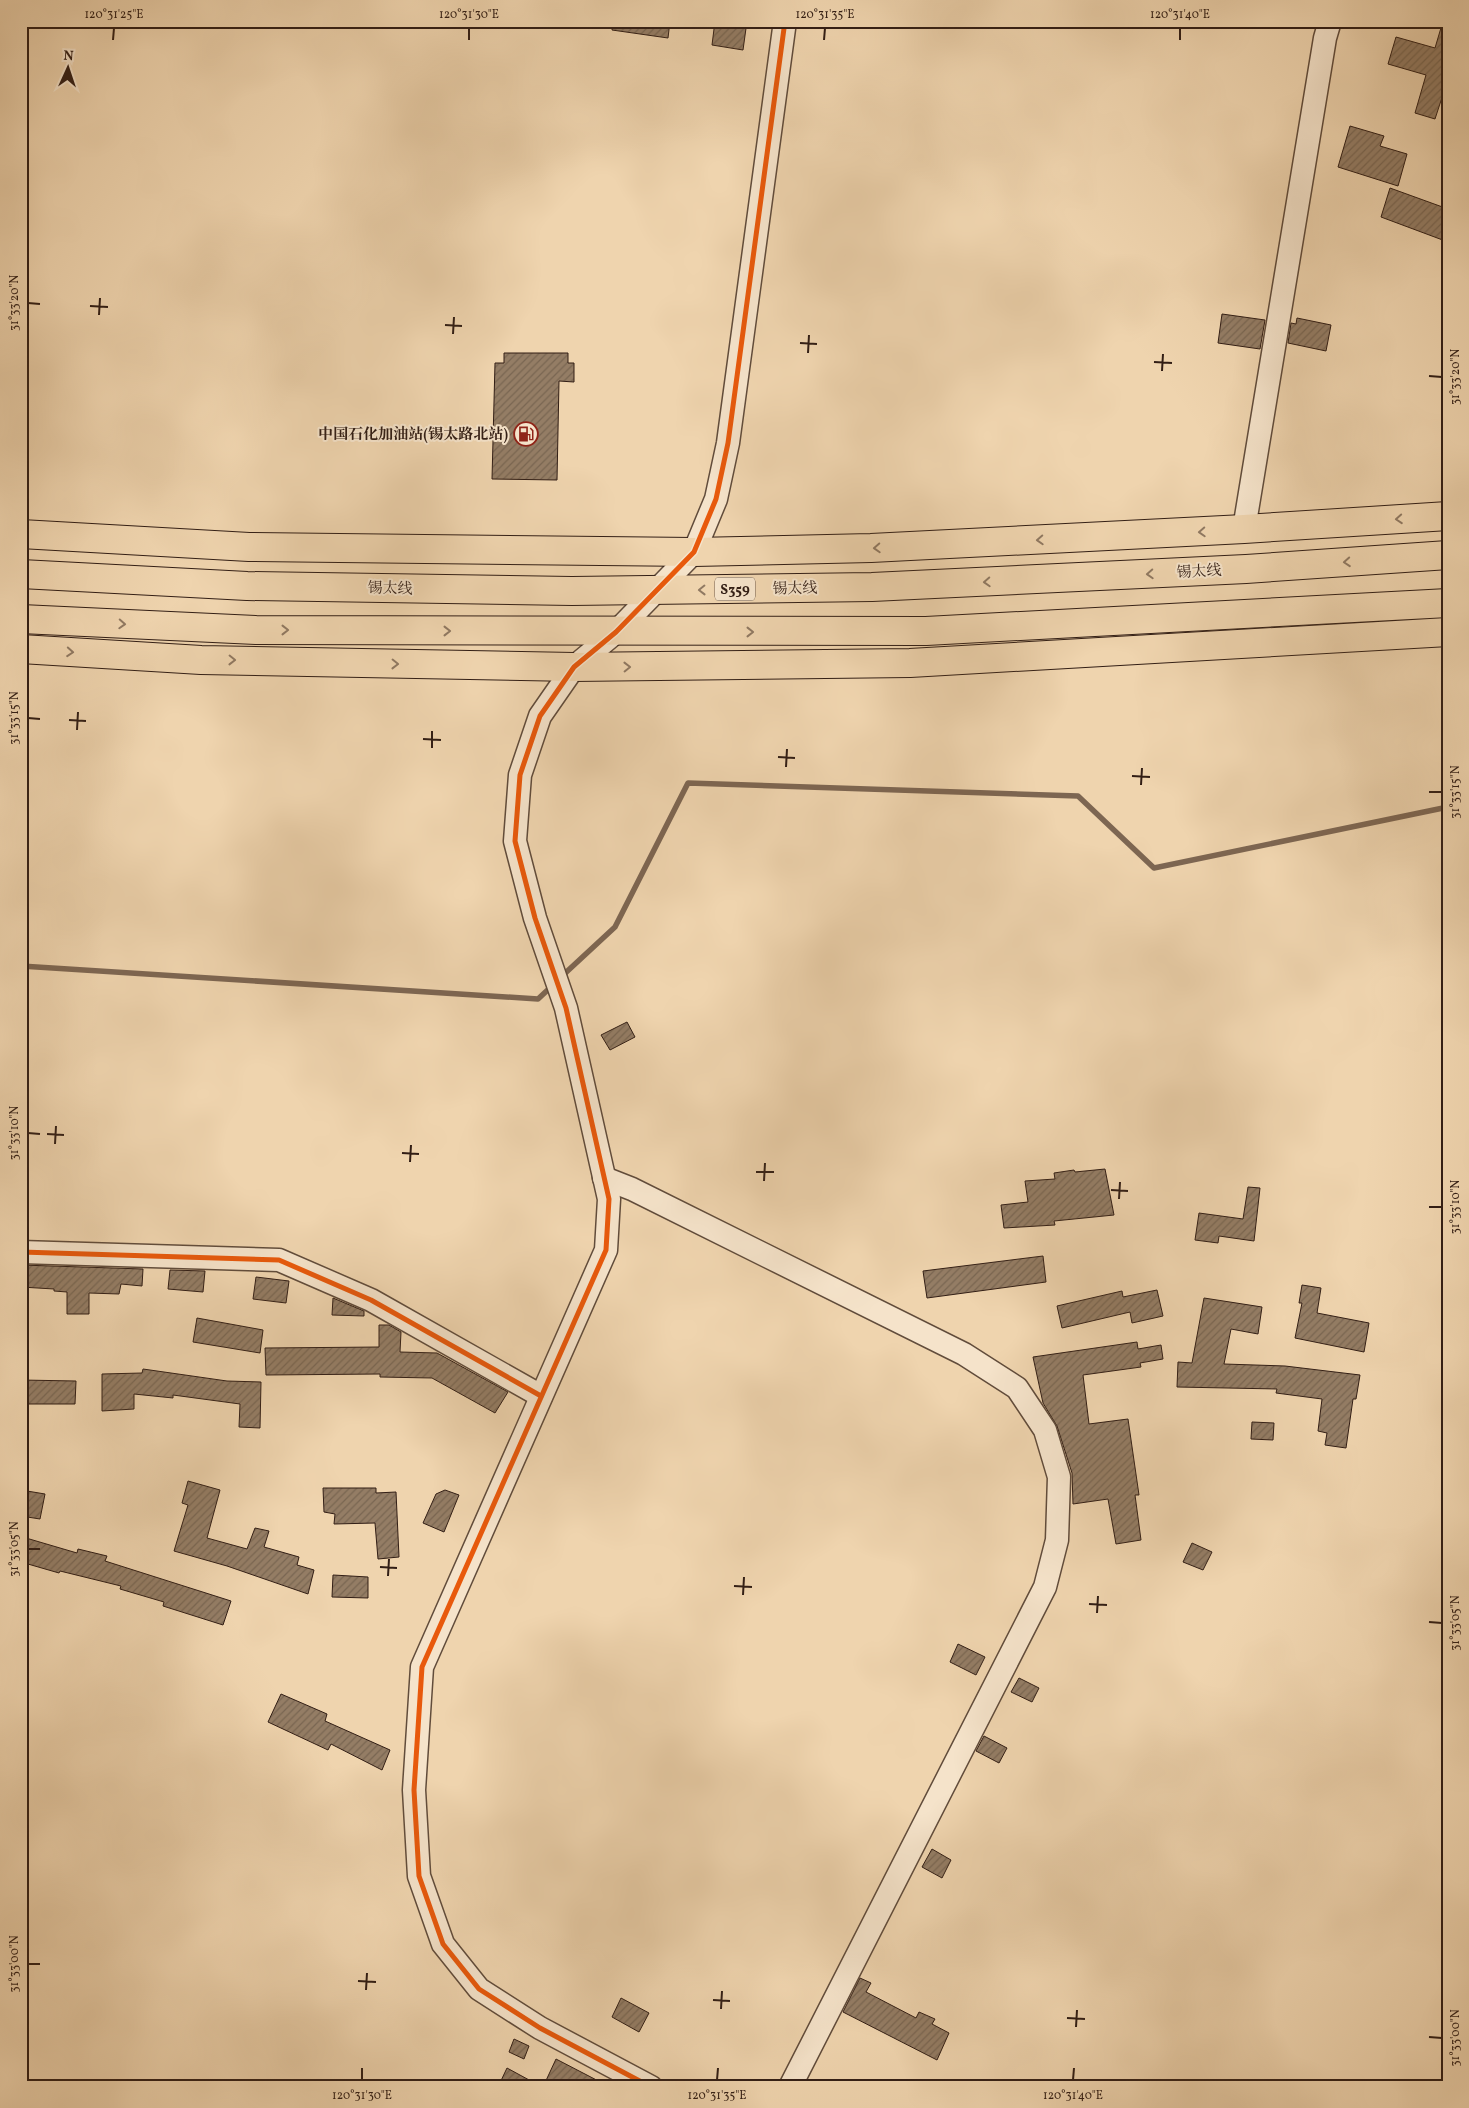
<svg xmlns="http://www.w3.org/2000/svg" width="1469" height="2108" viewBox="0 0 1469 2108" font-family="Vollkorn,'Noto Serif SC',serif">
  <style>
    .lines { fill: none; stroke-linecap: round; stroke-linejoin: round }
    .stream { stroke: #7d6652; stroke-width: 5.5 }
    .building { fill: url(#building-hatch); stroke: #321e15 }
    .minor-casing { stroke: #614c3b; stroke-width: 25 }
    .major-casing { stroke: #321e15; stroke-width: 30 }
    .minor { stroke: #f5e3ca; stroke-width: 22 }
    .major { stroke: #efd4ae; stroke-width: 28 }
    .cycleway-casing { stroke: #f5e3ca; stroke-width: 8 }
    .cycleway { stroke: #e8590c; stroke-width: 5 }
    .oneway { stroke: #907962 }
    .ticks { fill: none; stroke: #321e15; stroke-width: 2 }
    .labels { text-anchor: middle; stroke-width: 4; stroke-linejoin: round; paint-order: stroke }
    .shield { fill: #f5e3ca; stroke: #6c594b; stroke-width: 1 }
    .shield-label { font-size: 14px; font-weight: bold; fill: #321e15 }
    .poi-label { font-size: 15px; font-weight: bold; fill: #321e15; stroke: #f5e3ca; text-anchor: end }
    .street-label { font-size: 15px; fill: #321e15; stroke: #f5e3ca }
    .neatline { fill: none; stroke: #321e15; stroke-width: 2 }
    .ticks-label { font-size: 12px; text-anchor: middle; fill: #321e15 }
  </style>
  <defs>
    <pattern id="building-hatch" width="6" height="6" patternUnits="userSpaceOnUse" patternTransform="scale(1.25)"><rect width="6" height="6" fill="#947d65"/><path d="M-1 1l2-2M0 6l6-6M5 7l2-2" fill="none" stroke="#796652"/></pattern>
  </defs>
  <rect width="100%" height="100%" fill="#efd4ae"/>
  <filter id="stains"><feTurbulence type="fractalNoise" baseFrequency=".004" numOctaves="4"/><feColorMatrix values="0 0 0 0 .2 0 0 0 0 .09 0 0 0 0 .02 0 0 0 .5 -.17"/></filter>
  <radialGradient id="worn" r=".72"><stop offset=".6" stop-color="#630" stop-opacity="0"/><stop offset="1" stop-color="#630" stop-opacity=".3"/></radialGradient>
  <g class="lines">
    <g class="stream">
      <polyline points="21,966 538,999 553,985"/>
      <polyline points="561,977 615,927 688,783 1078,796 1154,868 1448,807"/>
    </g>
  </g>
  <g class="building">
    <polygon points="613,21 670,21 668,38 612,30"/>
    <polygon points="715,21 747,21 743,50 712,45"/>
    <polygon points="1443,21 1448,21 1448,79 1435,119 1415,113 1426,75 1388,64 1396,37 1435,48"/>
    <polygon points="1350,126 1384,136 1380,146 1407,154 1398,186 1338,167"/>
    <polygon points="1390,188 1448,209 1448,242 1381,217"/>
    <polygon points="1222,314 1265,320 1260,349 1218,343"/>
    <polygon points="1297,318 1331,325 1326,351 1288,343 1291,323 1296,324"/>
    <polygon points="504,353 568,353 568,363 574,363 574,382 559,381 557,480 492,479 495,363 504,363"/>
    <polygon points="627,1022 635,1037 610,1050 601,1035"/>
    <polygon points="1105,1169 1114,1215 1054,1221 1055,1225 1004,1228 1001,1205 1028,1202 1025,1181 1055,1179 1054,1173 1074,1170 1075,1172"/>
    <polygon points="1248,1187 1260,1188 1254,1241 1219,1236 1218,1243 1195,1240 1199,1213 1243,1219"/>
    <polygon points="1043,1256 1046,1282 927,1298 923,1271"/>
    <polygon points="21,1265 143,1269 142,1286 121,1284 119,1294 89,1293 89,1314 67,1314 67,1292 54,1291 54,1289 21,1287"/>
    <polygon points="170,1270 205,1271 203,1292 168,1289"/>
    <polygon points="256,1277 289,1281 286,1303 253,1299"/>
    <polygon points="1302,1285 1321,1288 1317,1313 1369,1323 1364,1352 1295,1338 1302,1303 1299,1303"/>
    <polygon points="1157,1290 1163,1316 1132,1323 1130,1312 1062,1328 1057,1306 1122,1291 1123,1297"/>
    <polygon points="333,1298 364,1311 364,1316 332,1315"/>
    <polygon points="1204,1298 1262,1307 1258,1334 1231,1329 1224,1364 1285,1366 1360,1375 1356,1399 1353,1399 1346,1448 1325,1445 1327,1433 1318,1431 1322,1399 1276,1393 1277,1389 1177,1387 1178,1362 1192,1363"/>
    <polygon points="197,1318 263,1330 260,1353 193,1342"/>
    <polygon points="379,1325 389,1325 401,1332 400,1352 437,1353 508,1392 495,1413 432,1378 380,1377 380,1374 266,1375 265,1348 379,1347"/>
    <polygon points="1137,1342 1138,1349 1161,1345 1163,1359 1140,1363 1141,1367 1083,1375 1089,1424 1128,1419 1139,1495 1135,1495 1141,1540 1116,1544 1108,1499 1073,1504 1072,1473 1057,1426 1043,1403 1033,1357"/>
    <polygon points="143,1369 227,1381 261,1382 260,1428 239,1427 240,1404 173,1395 173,1398 134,1394 134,1409 102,1411 102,1374 142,1373"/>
    <polygon points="21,1380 76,1381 75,1404 21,1404"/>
    <polygon points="1252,1422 1274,1423 1273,1440 1251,1439"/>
    <polygon points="188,1481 220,1490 207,1538 247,1549 255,1528 269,1531 264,1547 299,1557 297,1565 314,1570 308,1594 227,1566 174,1551 188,1505 182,1503"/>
    <polygon points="323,1488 376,1488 376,1493 396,1492 399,1557 378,1559 375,1523 334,1524 335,1514 324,1512"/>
    <polygon points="21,1490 45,1494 40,1519 21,1516"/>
    <polygon points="445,1490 459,1495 444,1532 423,1523 436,1494"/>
    <polygon points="26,1538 77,1553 78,1549 107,1556 105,1561 231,1601 223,1625 163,1606 164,1602 120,1589 121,1586 60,1571 59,1573 21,1562 21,1553"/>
    <polygon points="1192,1543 1212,1552 1203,1570 1183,1562"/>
    <polygon points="333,1575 368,1577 368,1598 332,1597"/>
    <polygon points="958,1644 985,1657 976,1675 950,1662"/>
    <polygon points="1019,1678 1039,1688 1032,1702 1011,1692"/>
    <polygon points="281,1694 327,1714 325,1721 390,1750 382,1770 331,1744 328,1750 268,1722"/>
    <polygon points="984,1736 1007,1748 999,1763 976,1751"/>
    <polygon points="932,1849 951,1860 942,1878 922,1867"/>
    <polygon points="860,1978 871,1983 866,1992 916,2018 919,2012 935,2019 932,2024 949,2033 937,2060 843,2012"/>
    <polygon points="621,1998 649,2013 639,2032 612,2017"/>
    <polygon points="514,2039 529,2046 524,2059 509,2052"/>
    <polygon points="556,2059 610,2087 543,2087"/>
    <polygon points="507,2068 542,2087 498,2087"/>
  </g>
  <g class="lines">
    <g class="minor-casing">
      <g id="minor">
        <polyline points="1244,529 1325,38 1330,21"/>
        <polyline points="604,1178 632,1189 964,1354 1017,1388 1045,1430 1059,1477 1057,1540 1045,1587 790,2087"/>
        <polyline points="21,1252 279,1260 371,1300 541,1396"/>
        <polyline points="651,2087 540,2028 479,1989 443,1944 419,1876 414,1790 422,1667 606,1250 609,1199 566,1008 535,918 515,841 520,775 540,716 574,667 616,632 694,552 716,499 728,443 785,21"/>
      </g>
    </g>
    <g class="major-casing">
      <g id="major">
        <polyline points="21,534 249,547 694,552 871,548 1244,529 1448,516"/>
        <polyline points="21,574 247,586 572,591 872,587 1246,569 1448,555"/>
        <polyline points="21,619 256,630 926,631 1448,603"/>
        <polyline points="21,649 201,660 574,667 910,663 1448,632"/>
      </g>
    </g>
    <use href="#minor" class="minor"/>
    <use href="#major" class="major"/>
    <g class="cycleway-casing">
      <g id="cycleway">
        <polyline points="21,1252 279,1260 371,1300 541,1396"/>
        <polyline points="651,2087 540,2028 479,1989 443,1944 419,1876 414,1790 422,1667 606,1250 609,1199 566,1008 535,918 515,841 520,775 540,716 574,667 616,632 694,552 716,499 728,443 785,21"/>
      </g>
    </g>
    <use href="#cycleway" class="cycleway"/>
  </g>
  <defs><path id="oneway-chevron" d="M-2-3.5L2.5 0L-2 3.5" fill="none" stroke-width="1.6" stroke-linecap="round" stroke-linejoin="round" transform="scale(1.25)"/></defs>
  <g class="oneway">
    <use href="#oneway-chevron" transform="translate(1399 519) rotate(176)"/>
    <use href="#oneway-chevron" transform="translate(1202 532) rotate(177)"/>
    <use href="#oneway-chevron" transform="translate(1040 540) rotate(177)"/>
    <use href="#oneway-chevron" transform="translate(877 548) rotate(177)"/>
    <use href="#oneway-chevron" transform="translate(1347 562) rotate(176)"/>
    <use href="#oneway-chevron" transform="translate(1150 574) rotate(177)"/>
    <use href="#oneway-chevron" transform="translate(987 582) rotate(177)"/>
    <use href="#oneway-chevron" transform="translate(702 590) rotate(179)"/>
    <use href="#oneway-chevron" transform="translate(122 624) rotate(3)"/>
    <use href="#oneway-chevron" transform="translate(285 630)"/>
    <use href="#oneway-chevron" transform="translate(447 631)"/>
    <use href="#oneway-chevron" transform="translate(750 632)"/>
    <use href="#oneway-chevron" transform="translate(70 652) rotate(4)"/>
    <use href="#oneway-chevron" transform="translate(232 660) rotate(1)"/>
    <use href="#oneway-chevron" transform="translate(395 664) rotate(1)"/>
    <use href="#oneway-chevron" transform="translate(627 667) rotate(-1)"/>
  </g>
  <path class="ticks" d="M113,40L114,28M469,40V28M824,40L825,28M1180,40V28M28,303L40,304M90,306L108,307M99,315L100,298M445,325L462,326M453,334L454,317M800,343L817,344M808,353L809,335M1154,362L1172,363M1162,371L1163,354M1429,376L1442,377M28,718L40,719M69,720L86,721M77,730L78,712M423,739L441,740M432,748V731M778,757L795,758M786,767L787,749M1132,776L1150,777M1141,785L1142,768M1429,792H1442M28,1133L40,1134M47,1134L64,1135M55,1144L56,1126M402,1153L419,1154M410,1162L411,1145M756,1172H774M764,1181L765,1163M1111,1190L1128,1191M1119,1199L1120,1182M1429,1207H1442M28,1549H40M380,1567L397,1568M388,1576L389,1559M734,1586L752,1587M743,1595L744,1577M1089,1604L1107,1605M1097,1613L1098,1596M1429,1622L1442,1623M28,1964H40M358,1981L376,1982M366,1990L367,1973M713,2000L730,2001M721,2009L722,1991M1067,2018L1085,2019M1076,2027L1077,2010M1429,2037L1442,2038M362,2080V2068M717,2080L718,2068M1073,2080L1074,2068"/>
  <defs>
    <g id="fuel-ring" transform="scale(1.25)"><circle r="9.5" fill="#f5e3ca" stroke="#8f2418" stroke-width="1.5"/><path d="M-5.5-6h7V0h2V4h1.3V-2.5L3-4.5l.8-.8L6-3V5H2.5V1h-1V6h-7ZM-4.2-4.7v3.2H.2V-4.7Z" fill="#8f2418"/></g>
  </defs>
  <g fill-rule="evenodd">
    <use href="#fuel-ring" x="526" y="434"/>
  </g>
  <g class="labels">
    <rect class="shield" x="715" y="577.5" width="40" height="23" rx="4"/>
    <g class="shield-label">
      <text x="735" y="594">S359</text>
    </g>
    <g class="poi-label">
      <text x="508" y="439">中国石化加油站(锡太路北站)</text>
    </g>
    <g class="street-label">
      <text transform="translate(1199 571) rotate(-3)" y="5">锡太线</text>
      <text transform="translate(390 588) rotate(1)" y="5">锡太线</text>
      <text transform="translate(795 588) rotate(-1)" y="5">锡太线</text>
    </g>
  </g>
  <rect width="1469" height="2108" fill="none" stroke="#efd4ae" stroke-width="55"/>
  <g transform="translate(68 68) rotate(3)" stroke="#f5e3ca" stroke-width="4" paint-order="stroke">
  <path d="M0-4L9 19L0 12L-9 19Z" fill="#321e15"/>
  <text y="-8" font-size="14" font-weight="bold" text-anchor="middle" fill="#321e15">N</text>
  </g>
  <rect x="28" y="28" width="1414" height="2052" class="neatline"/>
  <g class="ticks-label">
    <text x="114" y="18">120°31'25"E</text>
    <text x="469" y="18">120°31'30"E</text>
    <text x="825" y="18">120°31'35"E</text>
    <text x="1180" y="18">120°31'40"E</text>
    <text transform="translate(14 303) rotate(-90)" y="4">31°33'20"N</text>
    <text transform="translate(1455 377) rotate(-90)" y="4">31°33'20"N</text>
    <text transform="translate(14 718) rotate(-90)" y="4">31°33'15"N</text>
    <text transform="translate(1455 792) rotate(-90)" y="4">31°33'15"N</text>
    <text transform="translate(14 1133) rotate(-90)" y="4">31°33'10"N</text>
    <text transform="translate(1455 1207) rotate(-90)" y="4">31°33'10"N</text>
    <text transform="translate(14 1549) rotate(-90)" y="4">31°33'05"N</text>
    <text transform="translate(1455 1623) rotate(-90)" y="4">31°33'05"N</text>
    <text transform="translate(14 1964) rotate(-90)" y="4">31°33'00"N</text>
    <text transform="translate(1455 2038) rotate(-90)" y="4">31°33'00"N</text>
    <text x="362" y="2099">120°31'30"E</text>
    <text x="717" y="2099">120°31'35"E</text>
    <text x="1073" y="2099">120°31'40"E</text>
  </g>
  <rect width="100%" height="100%" filter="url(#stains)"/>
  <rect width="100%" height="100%" fill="url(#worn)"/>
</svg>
